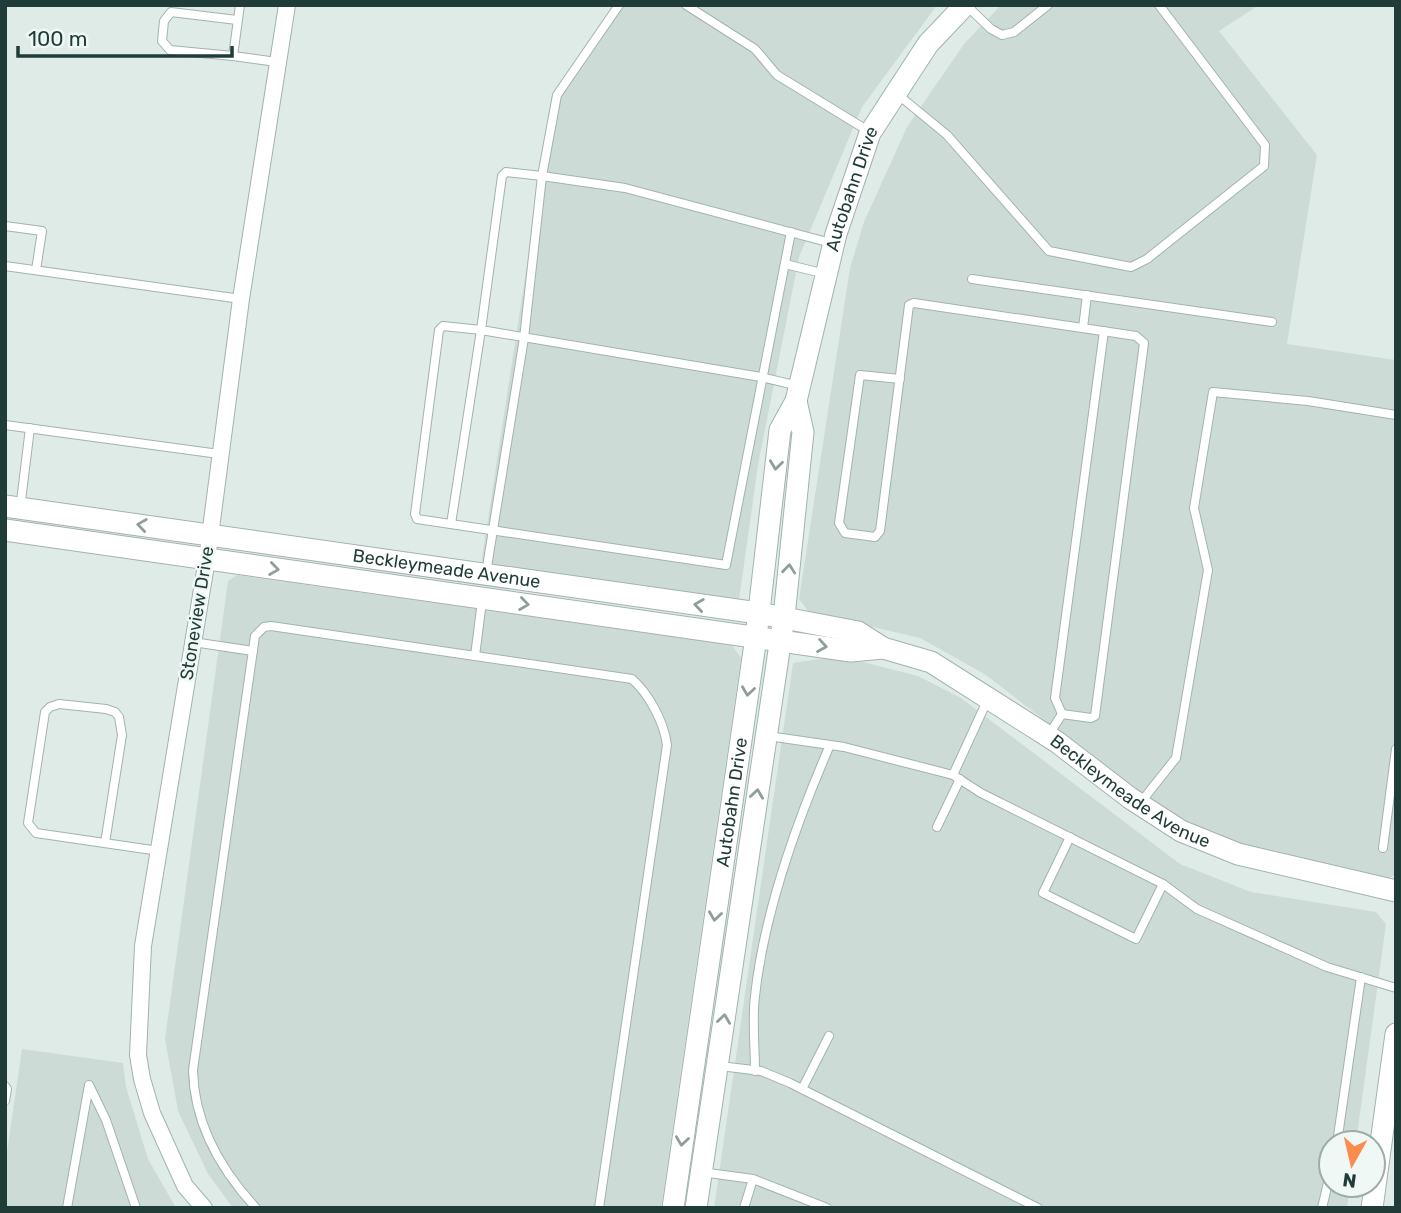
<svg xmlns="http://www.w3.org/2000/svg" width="1401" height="1213" viewBox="0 0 1401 1213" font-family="Rubik,sans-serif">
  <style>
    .built { fill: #cddbd6 }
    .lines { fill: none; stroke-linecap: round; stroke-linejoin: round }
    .service-casing { stroke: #a2b3af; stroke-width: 10 }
    .minor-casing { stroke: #a2b3af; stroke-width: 18 }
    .tertiary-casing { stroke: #a2b3af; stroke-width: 23 }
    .service { stroke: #fff; stroke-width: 8 }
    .minor { stroke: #fff; stroke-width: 16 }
    .tertiary { stroke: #fff; stroke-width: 21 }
    .oneway { stroke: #8f9e9c }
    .labels { text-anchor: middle; stroke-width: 5; stroke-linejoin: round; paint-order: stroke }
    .street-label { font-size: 18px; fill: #1f3c38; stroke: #eff8f5 }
  </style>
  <rect width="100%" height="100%" fill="#dfebe7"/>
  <g class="built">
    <polygon points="618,5 937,5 862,107 799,257 758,465 739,600 725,607 480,571 551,108"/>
    <polygon points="1001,5 1259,5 1219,31 1317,155 1287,344 1396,360 1396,874 1388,879 1191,834 986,675 920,638 809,612 799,599 850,268 864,222 907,127 964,44"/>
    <polygon points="237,575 732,645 741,658 661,1208 233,1208 208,1174 178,1111 165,1039 228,581"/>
    <polygon points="839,656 918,676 961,698 1180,864 1251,892 1376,912 1386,924 1356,1143 1331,1143 1331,1185 1350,1185 1347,1208 714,1208 793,663"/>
    <polygon points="22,1049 123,1063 126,1087 148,1159 176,1208 5,1208 5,1165"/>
  </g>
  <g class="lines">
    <g class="service-casing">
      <g id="service">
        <polyline points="240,5 233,56 277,62"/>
        <polyline points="619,5 557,95 542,176 506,172 502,176 481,330 443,326 439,330 415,514 417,519 726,565 791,232"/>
        <polyline points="686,5 755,49 777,75 870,132"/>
        <polyline points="967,6 991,29 1002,35 1014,32 1048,5"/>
        <polyline points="233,56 170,50 162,41 164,21 171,12 237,20"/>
        <polyline points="896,93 947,135 1049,251 1131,267 1147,259 1264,166 1265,145 1159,5"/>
        <polyline points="5,226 42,231 36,270"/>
        <polyline points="785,264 826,274"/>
        <polyline points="5,266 241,299"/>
        <polyline points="972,279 1272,322"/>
        <polyline points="1083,328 1087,295"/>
        <polyline points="900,379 860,375 839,523 845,533 875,537 880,531 909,305 914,303 1136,336 1144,343 1095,716 1091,718 1062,714 1048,736"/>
        <polyline points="5,425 219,454"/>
        <polyline points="20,509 30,428"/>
        <polyline points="451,524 481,330 761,377 799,386"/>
        <polyline points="486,573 524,338 542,176 625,188 831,243"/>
        <polyline points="193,642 253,651"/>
        <polyline points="475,656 482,601"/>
        <polyline points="1062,714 1055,698 1104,331"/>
        <polyline points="768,736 844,747 953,775 987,701"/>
        <polyline points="953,775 981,793 1163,884 1197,909 1327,967 1396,988"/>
        <polyline points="1141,802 1176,758 1208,570 1194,508 1213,392 1308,401 1396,415"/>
        <polyline points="937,827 960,779"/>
        <polyline points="1070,837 1043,893 1136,939 1163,884"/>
        <polyline points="105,843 122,735 119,717 115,712 106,709 59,704 50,707 45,712 28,823 36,833 159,851"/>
        <polyline points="1383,848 1396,749"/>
        <polyline points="720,1066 761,1071 790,1083 1038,1208"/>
        <path d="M755,1071C755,1046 752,1020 755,996C764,913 797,821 830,745"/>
        <polyline points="5,1086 7,1089 5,1101"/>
        <polyline points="802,1089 829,1036"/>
        <polyline points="1337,1143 1361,977"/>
        <polyline points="701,1172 753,1179 827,1208"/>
        <polyline points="67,1208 89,1085 106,1120 136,1208"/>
        <path d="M256,1208C221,1170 194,1123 193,1070L255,636L264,627L271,626L632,679C649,694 664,722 667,745L599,1208"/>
        <polyline points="744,1208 753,1179"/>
        <polyline points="1322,1208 1331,1170"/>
      </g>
    </g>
    <g class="minor-casing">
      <polyline id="minor" points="204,1208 185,1186 152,1113 142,1079 138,1055 143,946 207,559 241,299 287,5"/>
    </g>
    <g class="tertiary-casing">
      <g id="tertiary">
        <path id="s1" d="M5,506L758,613L858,632L883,648L931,662L1057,742L1130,798L1181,831L1238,854L1396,891"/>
        <polyline points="5,530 851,651 883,648"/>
        <path id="s2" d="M673,1208L756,637L780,430L796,401L836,234L870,133L928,44L965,5"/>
        <polyline points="696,1208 784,617 803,432 796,401"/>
        <polyline points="1372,1208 1396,1034"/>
      </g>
    </g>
    <use href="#service" class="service"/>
    <use href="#minor" class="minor"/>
    <use href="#tertiary" class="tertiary"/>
  </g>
  <defs><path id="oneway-chevron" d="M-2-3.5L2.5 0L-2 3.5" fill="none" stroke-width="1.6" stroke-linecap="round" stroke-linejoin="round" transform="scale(1.75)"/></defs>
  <g class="oneway">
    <use href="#oneway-chevron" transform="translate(776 465) rotate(97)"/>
    <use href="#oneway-chevron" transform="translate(142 525) rotate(-172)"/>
    <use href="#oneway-chevron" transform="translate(274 569) rotate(8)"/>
    <use href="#oneway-chevron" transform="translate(789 569) rotate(-84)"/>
    <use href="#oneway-chevron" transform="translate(524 604) rotate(8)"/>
    <use href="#oneway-chevron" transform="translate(699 605) rotate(-172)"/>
    <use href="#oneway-chevron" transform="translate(822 646) rotate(9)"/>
    <use href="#oneway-chevron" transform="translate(748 691) rotate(98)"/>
    <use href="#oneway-chevron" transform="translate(757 794) rotate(-82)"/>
    <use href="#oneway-chevron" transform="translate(715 916) rotate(98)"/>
    <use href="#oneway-chevron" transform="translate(724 1019) rotate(-82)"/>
    <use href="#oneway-chevron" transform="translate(682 1141) rotate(98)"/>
  </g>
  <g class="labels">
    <g class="street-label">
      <text dy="6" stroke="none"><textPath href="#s2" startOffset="1038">Autobahn Drive</textPath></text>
      <text dy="6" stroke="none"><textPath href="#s1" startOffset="446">Beckleymeade Avenue</textPath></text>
      <text transform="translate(197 613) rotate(-81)" y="6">Stoneview Drive</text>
      <text dy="6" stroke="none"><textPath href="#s1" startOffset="1180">Beckleymeade Avenue</textPath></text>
      <text dy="6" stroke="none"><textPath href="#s2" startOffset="410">Autobahn Drive</textPath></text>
    </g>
  </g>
  <rect width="1401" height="1213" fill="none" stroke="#1f3c38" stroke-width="14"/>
  <g transform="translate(1352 1164) rotate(188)"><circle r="33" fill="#eff8f5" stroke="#9cada9" stroke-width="2"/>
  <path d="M0-5L12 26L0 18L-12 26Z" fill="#fb8c4d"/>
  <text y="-10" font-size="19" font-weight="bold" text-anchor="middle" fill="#1f3c38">N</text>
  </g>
  <path d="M18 46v10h214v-10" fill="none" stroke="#1f3c38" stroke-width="3.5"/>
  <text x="28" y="46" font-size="21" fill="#1f3c38" stroke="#eff8f5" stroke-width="5" paint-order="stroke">100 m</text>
</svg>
